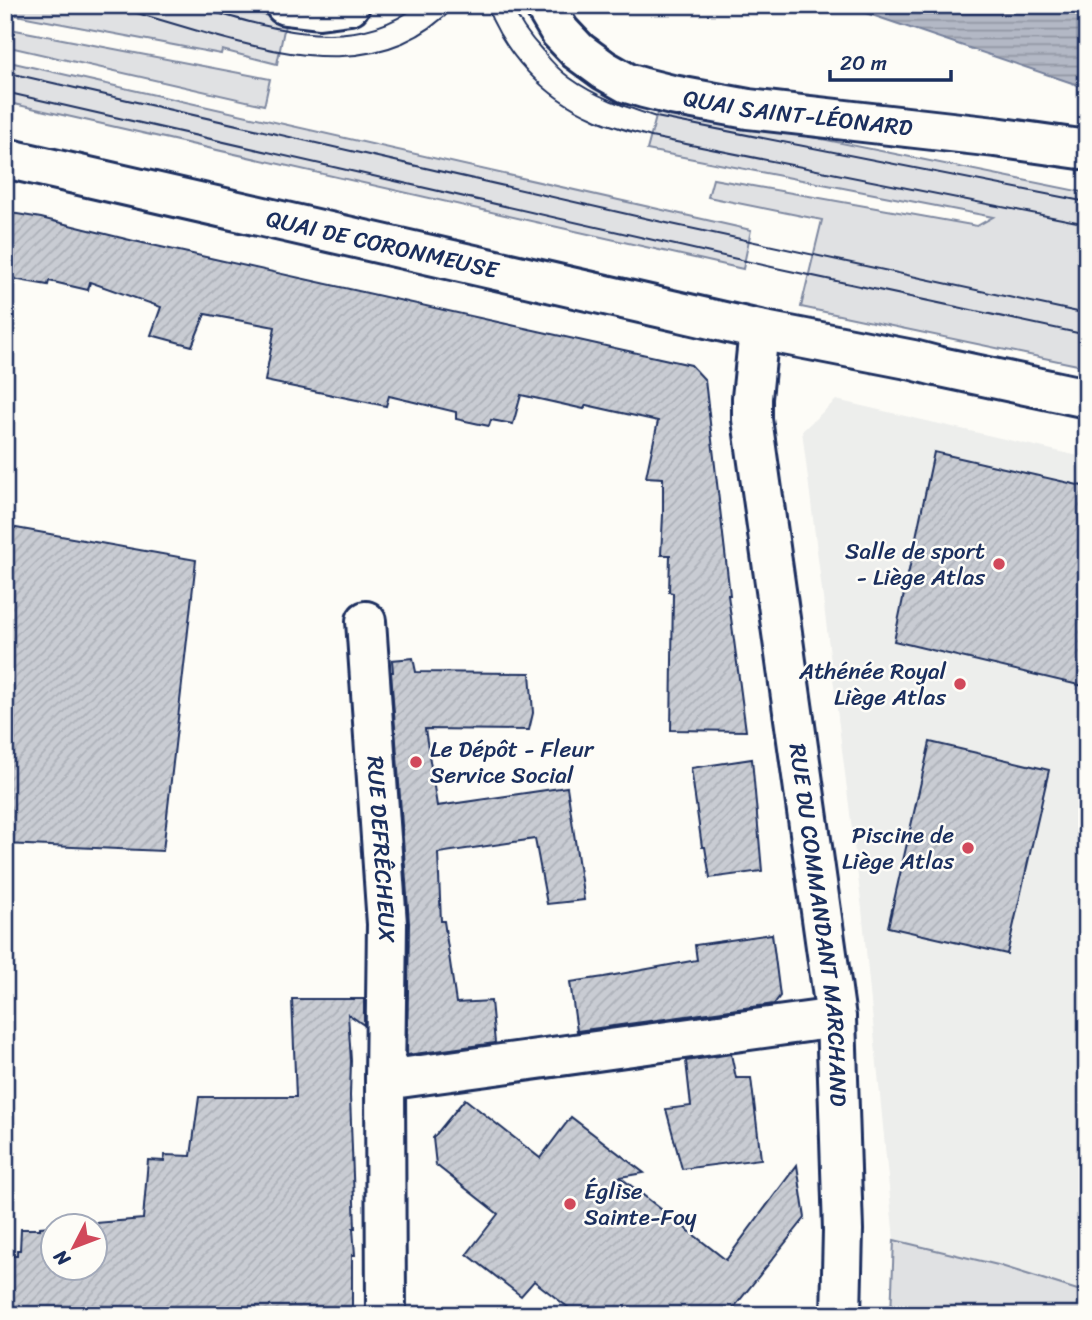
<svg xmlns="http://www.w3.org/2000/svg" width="1092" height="1320" viewBox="0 0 1092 1320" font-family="Sriracha,sans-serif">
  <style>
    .built { fill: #edeeec }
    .grass { fill: #e0e1e3; stroke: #7e88a0; stroke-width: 2 }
    .water { fill: url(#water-rules); stroke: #76819c; stroke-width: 2 }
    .building { fill: url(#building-hatch); stroke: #1b2f5e; stroke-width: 2 }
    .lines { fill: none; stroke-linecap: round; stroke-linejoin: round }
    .minor-casing { stroke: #1b2f5e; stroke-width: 44 }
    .major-casing { stroke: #1b2f5e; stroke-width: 44 }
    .minor { stroke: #fdfcf7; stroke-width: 38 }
    .major { stroke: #fdfcf7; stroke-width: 38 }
    .tram { stroke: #1b2f5e; stroke-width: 2 }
    .poi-dot { fill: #d1495b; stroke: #fdfcf7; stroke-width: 2.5 }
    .labels { text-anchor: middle; stroke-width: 5; stroke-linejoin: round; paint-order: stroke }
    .street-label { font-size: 23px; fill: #1b2f5e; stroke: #fdfcf7 }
    .poi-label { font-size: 23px; fill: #1b2f5e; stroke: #fdfcf7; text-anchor: end }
  </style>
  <defs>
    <pattern id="water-rules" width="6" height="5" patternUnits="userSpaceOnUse" patternTransform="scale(1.75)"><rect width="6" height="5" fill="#b3b8c5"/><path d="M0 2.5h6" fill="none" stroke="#9196a3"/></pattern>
    <pattern id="building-hatch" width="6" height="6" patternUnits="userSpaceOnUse" patternTransform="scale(1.75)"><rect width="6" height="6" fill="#c9ccd3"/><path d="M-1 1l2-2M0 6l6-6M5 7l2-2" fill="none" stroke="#acb0b8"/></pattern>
  </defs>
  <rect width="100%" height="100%" fill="#fdfcf7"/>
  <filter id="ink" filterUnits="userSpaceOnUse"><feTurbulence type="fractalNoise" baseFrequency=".0143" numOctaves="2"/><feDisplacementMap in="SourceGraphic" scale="14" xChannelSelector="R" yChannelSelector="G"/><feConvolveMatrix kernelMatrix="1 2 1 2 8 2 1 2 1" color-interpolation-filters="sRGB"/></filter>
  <g filter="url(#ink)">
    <polygon class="built" points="836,400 1087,458 1087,1293 998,1265 894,1240 862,909 802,431"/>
    <g class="grass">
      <polygon points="5,5 226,5 275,18 286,20 277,64 222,50 221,54 5,13"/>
      <polygon points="5,28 270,79 265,102 264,105 5,46"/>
      <polygon points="5,61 751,230 743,269 5,102"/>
      <polygon points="659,106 1087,193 1087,367 801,307 822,220 708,197 713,179 977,226 993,217 647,150"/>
      <polygon points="894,1240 998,1265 1087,1293 1087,1315 891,1315"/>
    </g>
    <polygon class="water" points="836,5 1087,5 1087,88 863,12"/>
    <g class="building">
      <polygon points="5,212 41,218 134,241 691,365 705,380 730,595 728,595 746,731 671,730 673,593 669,592 670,555 661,555 663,515 663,478 646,477 658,421 586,405 584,409 521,395 513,424 491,420 489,426 456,419 456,412 389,396 386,406 265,381 275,327 205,314 192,346 151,335 161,307 90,282 88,290 49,281 48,285 7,278 8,267 5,266"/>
      <polygon points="934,452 1087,487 1087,687 894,641"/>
      <polygon points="5,526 196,560 163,851 5,844"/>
      <polygon points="413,658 416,672 530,673 533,713 529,730 425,729 437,806 567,787 584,900 547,904 535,839 438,853 441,921 444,921 456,1003 491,1001 495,1043 407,1055 409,923 391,672 393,672 392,660"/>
      <polygon points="930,742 1049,770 1007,954 888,927"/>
      <polygon points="752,759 762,871 710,878 705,847 702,847 691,768"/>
      <polygon points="772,934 780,996 774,1004 577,1031 570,982 604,977 697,960 695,945"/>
      <polygon points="292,999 364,999 364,1025 348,1014 351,1061 350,1096 355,1228 353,1228 355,1255 352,1255 352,1315 5,1315 5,1256 17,1256 17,1250 20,1250 21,1229 40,1229 40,1227 52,1226 52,1268 94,1268 94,1226 59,1226 143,1219 148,1160 164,1161 165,1155 191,1156 199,1097 296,1097"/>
      <polygon points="731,1054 736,1078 751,1078 761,1159 682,1169 666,1109 691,1106 686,1061"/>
      <polygon points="465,1099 540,1158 571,1117 644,1173 620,1177 726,1260 797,1165 805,1218 728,1315 578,1315 534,1281 521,1296 467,1254 498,1214 436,1165 433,1138"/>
    </g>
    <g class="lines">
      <g class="minor-casing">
        <g id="minor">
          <polyline points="285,5 319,9 350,5"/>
          <path id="s1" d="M544,5L560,32L578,51L604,70L627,83L644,88L672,95L748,109L995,137L1087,150"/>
          <path id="s2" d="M759,330L752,398V419L836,1018L843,1230L841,1315"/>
          <path id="s3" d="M366,621L387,924L385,1080L386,1315"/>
          <polyline points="385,1080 836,1018"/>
        </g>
      </g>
      <g class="major-casing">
        <g id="major">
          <path id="s4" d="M5,158L759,330L913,360L936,366L1087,398"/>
        </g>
      </g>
      <use href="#minor" class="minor"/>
      <use href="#major" class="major"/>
      <g class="tram">
        <path d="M110,5C143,15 175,24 208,34C293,58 387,79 456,5"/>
        <path d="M190,5C263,26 351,58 418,5"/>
        <path d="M486,5C505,55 544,97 593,118C611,127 631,131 651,137L1087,224"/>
        <path d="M512,5C519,23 530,37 543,51C551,61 560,71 570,78C596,97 626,107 656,117L1087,202"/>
        <polyline points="5,72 662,222 1087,314"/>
        <polyline points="5,92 776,268 1087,335"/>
      </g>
    </g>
  </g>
  <g class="poi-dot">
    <circle cx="999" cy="564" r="7"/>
    <circle cx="960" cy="684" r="7"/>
    <circle cx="416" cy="762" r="7"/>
    <circle cx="968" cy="848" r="7"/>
    <circle cx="570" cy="1204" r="7"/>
  </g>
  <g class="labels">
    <g class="street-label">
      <text dy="8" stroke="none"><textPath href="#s1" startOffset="290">QUAI SAINT-LÉONARD</textPath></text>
      <text dy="8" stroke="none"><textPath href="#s4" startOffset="387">QUAI DE CORONMEUSE</textPath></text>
      <text dy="8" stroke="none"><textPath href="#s3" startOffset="229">RUE DEFRÊCHEUX</textPath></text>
      <text dy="8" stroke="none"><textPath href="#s2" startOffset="600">RUE DU COMMANDANT MARCHAND</textPath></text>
    </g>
    <g class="poi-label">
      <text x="985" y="559">Salle de sport<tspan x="985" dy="26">- Liège Atlas</tspan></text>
      <text x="946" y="679">Athénée Royal<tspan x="946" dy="26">Liège Atlas</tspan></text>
      <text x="430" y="757" text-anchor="start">Le Dépôt - Fleur<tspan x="430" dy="26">Service Social</tspan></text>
      <text x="954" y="843">Piscine de<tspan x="954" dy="26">Liège Atlas</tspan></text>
      <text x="584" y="1199" text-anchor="start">Église<tspan x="584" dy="26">Sainte-Foy</tspan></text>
    </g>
  </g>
  <rect width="1092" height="1320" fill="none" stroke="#fdfcf7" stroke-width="28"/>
  <rect x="14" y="14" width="1064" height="1292" fill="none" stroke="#1b2f5e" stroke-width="2.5" filter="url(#ink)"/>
  <g transform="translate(74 1247) rotate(228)"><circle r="33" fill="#fdfcf7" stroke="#a3aaba" stroke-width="2"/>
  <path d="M0-5L12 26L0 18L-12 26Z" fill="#d1495b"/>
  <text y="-10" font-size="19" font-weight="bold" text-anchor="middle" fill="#1b2f5e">N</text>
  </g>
  <path d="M830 70v10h121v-10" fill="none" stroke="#1b2f5e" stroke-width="3.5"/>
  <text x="840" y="70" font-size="21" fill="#1b2f5e" stroke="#fdfcf7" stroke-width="5" paint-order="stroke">20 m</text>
</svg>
